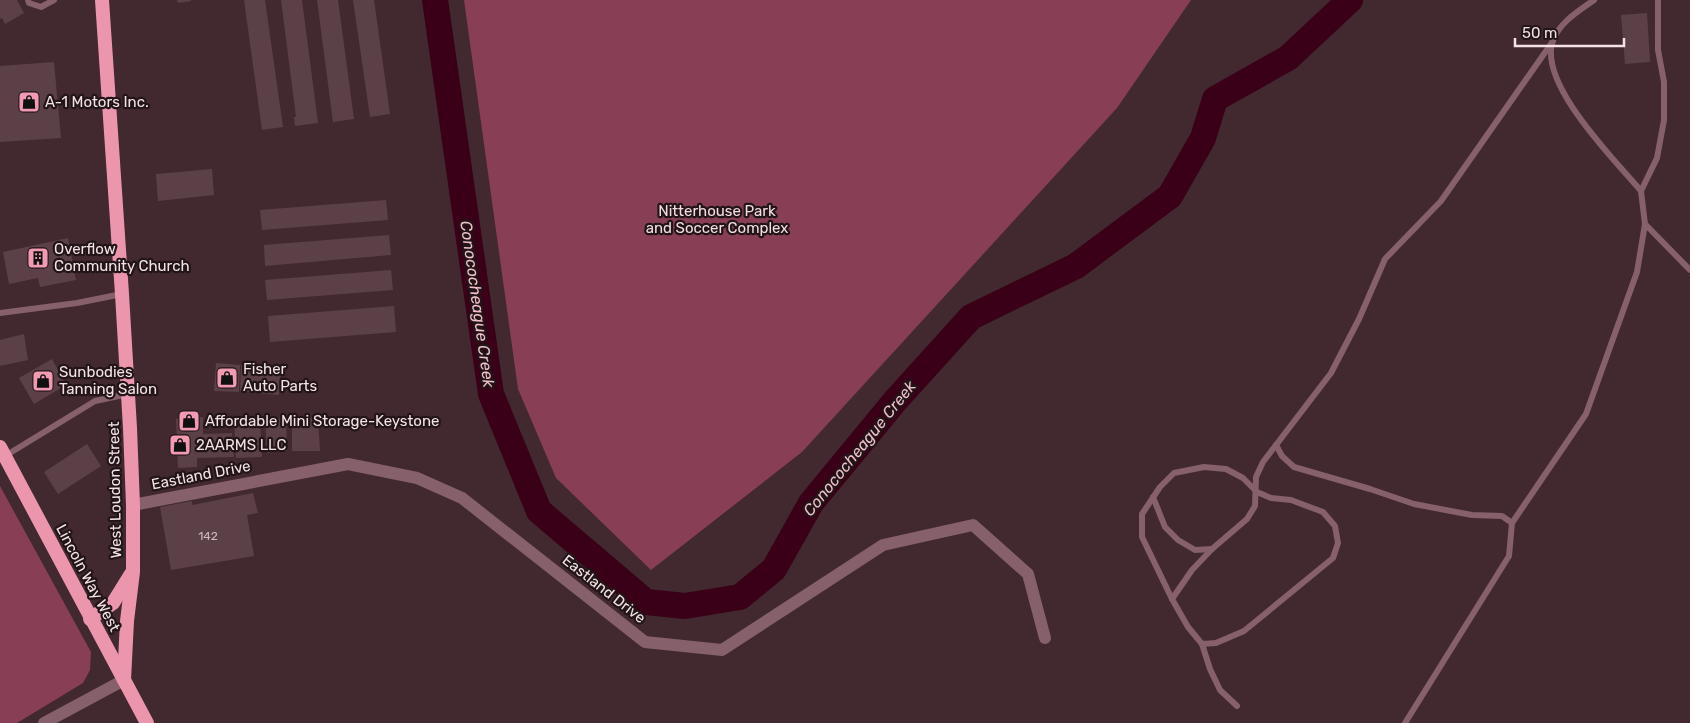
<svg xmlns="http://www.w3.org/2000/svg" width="1690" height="723" viewBox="0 0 1690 723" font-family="Rubik,sans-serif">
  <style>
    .green { fill: #883e55 }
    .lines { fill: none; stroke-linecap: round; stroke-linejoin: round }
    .river { stroke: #390017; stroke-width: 26 }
    .building { fill: #5c4047 }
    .service { stroke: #86606a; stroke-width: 6 }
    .minor { stroke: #86606a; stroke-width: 12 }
    .tertiary { stroke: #86606a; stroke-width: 12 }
    .trunk { stroke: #ec96ad; stroke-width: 14 }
    .labels { text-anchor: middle; stroke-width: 4.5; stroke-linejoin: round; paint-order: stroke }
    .number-label { font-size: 12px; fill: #cebabe }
    .poi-label { font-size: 15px; fill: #f4e2e6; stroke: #211518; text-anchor: start }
    .park-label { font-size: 15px; fill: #f5dce2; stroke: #211518 }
    .street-label { font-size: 15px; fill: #f4e2e6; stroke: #211518 }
    .water-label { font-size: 16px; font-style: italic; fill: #f1c0cb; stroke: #211518 }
  </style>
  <rect width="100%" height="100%" fill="#42282f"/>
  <g class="green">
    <polygon points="464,0 1191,0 1117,108 802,452 651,570 556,478 518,389"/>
    <polygon points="0,486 91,652 90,670 83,683 17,723 0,723"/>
  </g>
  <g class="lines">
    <polyline class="river" points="435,0 491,394 539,511 646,602 685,606 740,597 774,569 811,503 895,401 971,317 1076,266 1170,196 1203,138 1215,99 1288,58 1350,0"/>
  </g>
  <g class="building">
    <polygon points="0,0 17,0 24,13 5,24 2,18 0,19"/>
    <polygon points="177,0 191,0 191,1 178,3"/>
    <polygon points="244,0 265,0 283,127 262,130"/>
    <polygon points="281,0 302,0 318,123 295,126 294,117 296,117"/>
    <polygon points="317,0 338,0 354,119 333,122"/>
    <polygon points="353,0 374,0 390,114 370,117"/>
    <polygon points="1647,13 1650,62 1625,64 1621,15"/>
    <polygon points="54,62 61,138 0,142 0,66"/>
    <polygon points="212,169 214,195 158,201 156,174"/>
    <polygon points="386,200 388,220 262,230 260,210"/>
    <polygon points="389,235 391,255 265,266 264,245"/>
    <polygon points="68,238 76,280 40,287 38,278 9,284 3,252"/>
    <polygon points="391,270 393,290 267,300 265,280"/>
    <polygon points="394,306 396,332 270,342 268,316"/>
    <polygon points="24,334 28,360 0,366 0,340"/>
    <polygon points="52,359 66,385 34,404 19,378"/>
    <polygon points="216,363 240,365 239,392 214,391"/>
    <polygon points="241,365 281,367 279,395 240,391"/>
    <polygon points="203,417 203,434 232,433 234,457 197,458 197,467 178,468 176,419"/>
    <polygon points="318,417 320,451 292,451 292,418"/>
    <polygon points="286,418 287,451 267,453 265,420"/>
    <polygon points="260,420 262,457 236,458 234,421"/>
    <polygon points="87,444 101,466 58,494 44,472"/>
    <polygon points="253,493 258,513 247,515 254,556 171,570 160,507 192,501 192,505"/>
  </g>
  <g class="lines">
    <g class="service">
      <polyline points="28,0 29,3 41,7 54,0"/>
      <path d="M1594,0C1579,11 1561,21 1553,40C1537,83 1615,160 1641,191"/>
      <polyline points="1645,224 1690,270"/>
      <polyline points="0,313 77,303 122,294"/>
      <polyline points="1276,445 1282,456 1294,467 1370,489 1414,504 1472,515 1502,516 1512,523"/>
      <polyline points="5,456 95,401 128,394"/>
      <polygon points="1204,467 1226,469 1243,478 1257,492 1271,498 1291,500 1323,512 1335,526 1338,543 1333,558 1244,631 1216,643 1202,644 1188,627 1172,599 1142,537 1142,514 1160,487 1174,473"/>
      <polyline points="1153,497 1165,527 1178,540 1195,550 1212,549"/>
      <polyline points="1172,599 1192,570 1212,549 1247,519 1255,506 1256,477 1263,462 1331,373 1359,319 1385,259 1441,201 1553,41"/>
      <polyline points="1202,644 1210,669 1220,690 1237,706"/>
      <polyline points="1405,723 1509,556 1512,523 1586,414 1637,272 1645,224 1641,191 1657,158 1664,120 1664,82 1658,50 1658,0"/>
    </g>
    <polyline class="minor" points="133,505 348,464 417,478 462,498 645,642 722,650 883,545 973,525 1028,574 1045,638"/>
    <polyline class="tertiary" points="44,723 124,680"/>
    <g class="trunk">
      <polyline points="102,0 122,294 130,428 133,505 133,572 127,621 124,680"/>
      <polyline points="0,447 147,723"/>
      <polyline points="90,619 113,603 131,574"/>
    </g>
  </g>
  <defs>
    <g id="shop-square" transform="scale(1.125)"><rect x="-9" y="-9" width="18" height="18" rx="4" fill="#f19ab2" stroke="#211518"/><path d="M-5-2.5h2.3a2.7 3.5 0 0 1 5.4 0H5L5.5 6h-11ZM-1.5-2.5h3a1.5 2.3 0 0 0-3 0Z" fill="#111"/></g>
    <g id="building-square" transform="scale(1.125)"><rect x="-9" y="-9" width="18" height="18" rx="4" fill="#f19ab2" stroke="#211518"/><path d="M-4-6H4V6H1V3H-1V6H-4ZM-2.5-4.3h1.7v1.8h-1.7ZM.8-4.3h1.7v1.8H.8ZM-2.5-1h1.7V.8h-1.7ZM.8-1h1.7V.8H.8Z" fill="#111"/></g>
  </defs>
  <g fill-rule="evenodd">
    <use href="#shop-square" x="29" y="102"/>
    <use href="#building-square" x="38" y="258"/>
    <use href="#shop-square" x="227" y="378"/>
    <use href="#shop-square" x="43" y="381"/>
    <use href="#shop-square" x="189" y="421"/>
    <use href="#shop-square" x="180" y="445"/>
  </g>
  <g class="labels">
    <g class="number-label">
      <text x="208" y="540">142</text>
    </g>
    <g class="poi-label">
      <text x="45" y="107">A-1 Motors Inc.</text>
      <text x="54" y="254">Overflow<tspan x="54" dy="17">Community Church</tspan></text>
      <text x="243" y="374">Fisher<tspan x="243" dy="17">Auto Parts</tspan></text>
      <text x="59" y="377">Sunbodies<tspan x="59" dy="17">Tanning Salon</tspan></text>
      <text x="205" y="426">Affordable Mini Storage-Keystone</text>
      <text x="196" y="450">2AARMS LLC</text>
    </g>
    <g class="park-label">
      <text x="717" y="216">Nitterhouse Park<tspan x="717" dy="17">and Soccer Complex</tspan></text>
    </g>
    <g class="street-label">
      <text transform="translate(201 475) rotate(-11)" y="5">Eastland Drive</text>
      <text transform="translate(115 490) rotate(-91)" y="5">West Loudon Street</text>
      <text transform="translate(88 578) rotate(62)" y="5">Lincoln Way West</text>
      <text transform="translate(604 589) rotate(38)" y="5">Eastland Drive</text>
    </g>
    <g class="water-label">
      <text transform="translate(478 304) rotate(82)" y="6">Conococheague Creek</text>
      <text transform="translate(859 448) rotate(-51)" y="6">Conococheague Creek</text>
    </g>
  </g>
  <path d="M1515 38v8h109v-8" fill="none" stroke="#f4e2e6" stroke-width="2.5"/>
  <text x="1522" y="38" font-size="15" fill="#f4e2e6" stroke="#211518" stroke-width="4" paint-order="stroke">50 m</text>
</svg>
